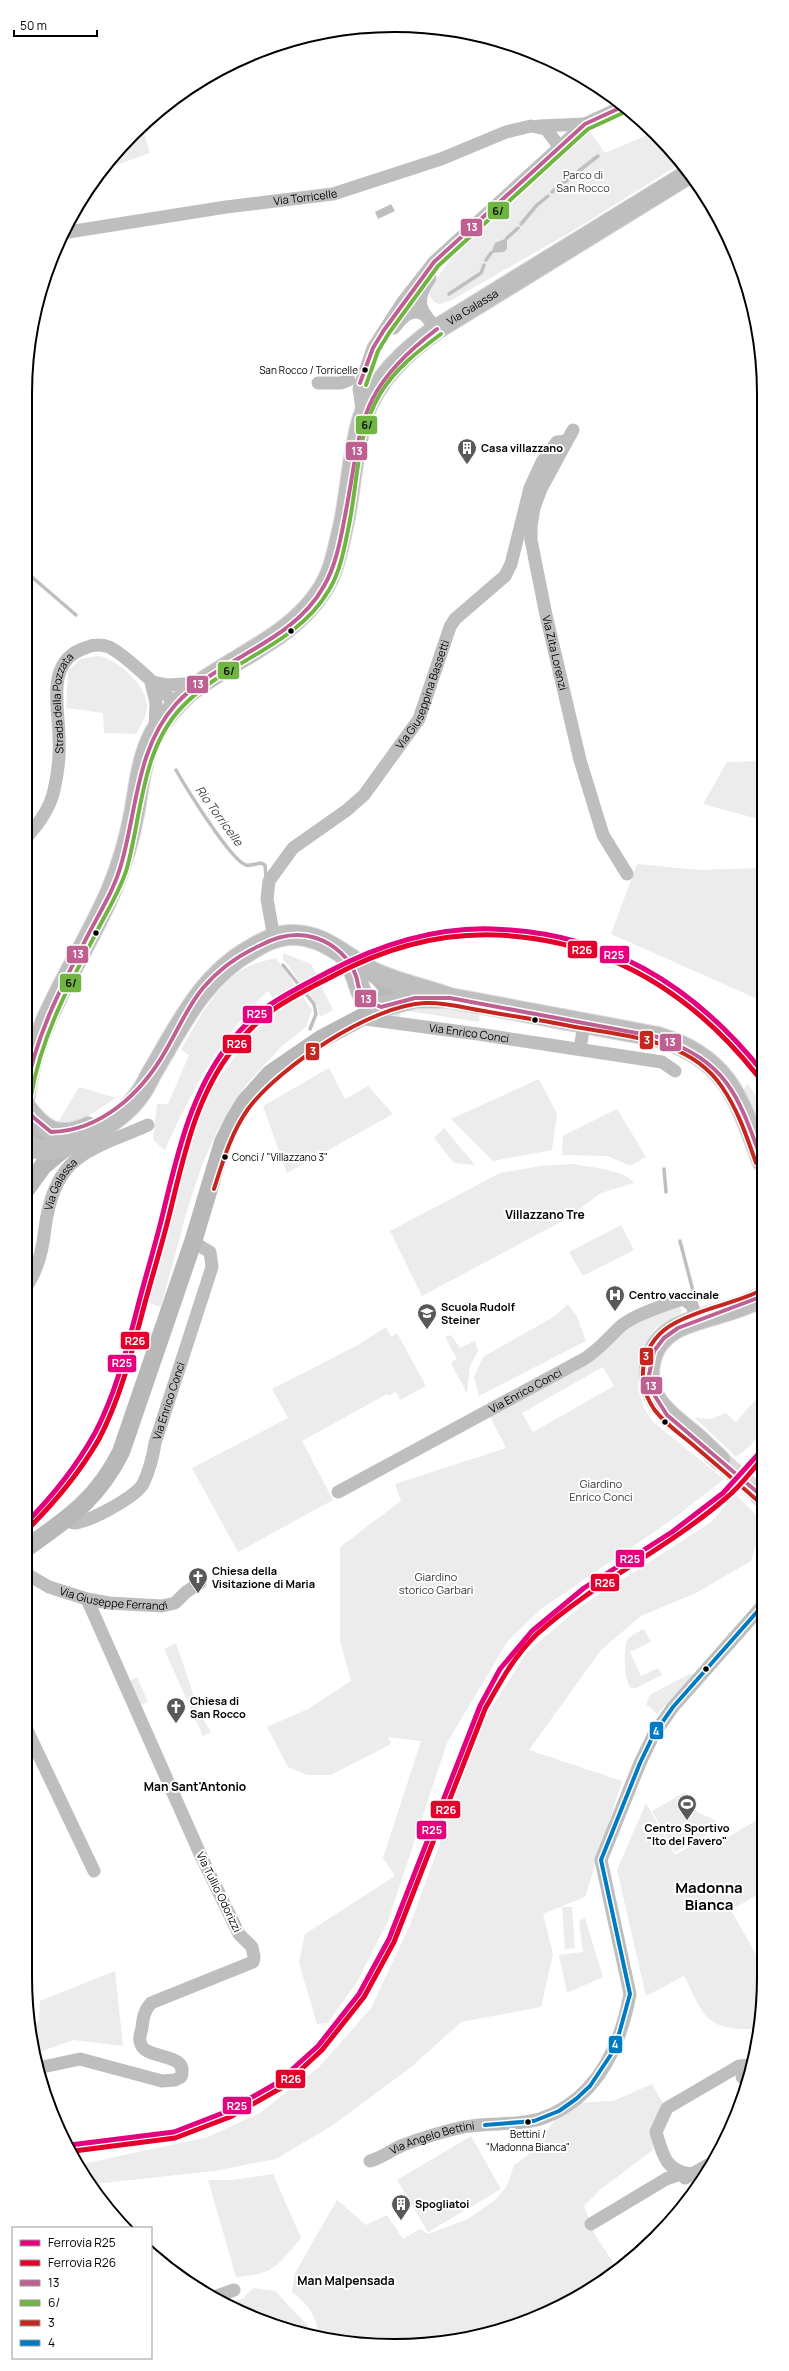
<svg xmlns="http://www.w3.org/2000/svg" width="789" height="2371" viewBox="0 0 789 2371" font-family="Manrope,sans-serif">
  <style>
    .green { fill: #ececec; fill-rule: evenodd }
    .water { fill: #bfbfbf }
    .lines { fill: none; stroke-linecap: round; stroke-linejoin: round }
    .stream { stroke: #bfbfbf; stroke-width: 3.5 }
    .primary-tunnel { stroke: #d9d9d9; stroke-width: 20; stroke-dasharray: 20 10; stroke-linecap: butt }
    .primary-casing { stroke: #dbdbdb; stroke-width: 22 }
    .street { stroke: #bebebe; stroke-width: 13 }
    .secondary { stroke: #b8b8b8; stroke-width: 18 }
    .primary { stroke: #bebebe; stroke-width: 20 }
    .bus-1-casing { stroke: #fff; stroke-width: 7 }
    .bus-2-casing { stroke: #fff; stroke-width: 7 }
    .bus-3-casing { stroke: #fff; stroke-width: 7 }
    .bus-4-casing { stroke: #fff; stroke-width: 7 }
    .bus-1 { stroke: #bf6092; stroke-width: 4 }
    .bus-2 { stroke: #70b442; stroke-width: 4 }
    .bus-3 { stroke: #c52720; stroke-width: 4 }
    .bus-4 { stroke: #007bc3; stroke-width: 4 }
    .rail-1-casing { stroke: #fff; stroke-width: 8 }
    .rail-2-casing { stroke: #fff; stroke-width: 8 }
    .rail-1 { stroke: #e5007d; stroke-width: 5 }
    .rail-2 { stroke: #e4002b; stroke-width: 5 }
    .bus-dot { fill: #000; stroke: #fff; stroke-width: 1.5 }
    .labels { text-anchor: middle; stroke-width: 4; stroke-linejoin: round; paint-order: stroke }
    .bus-label { font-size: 10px; fill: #000; stroke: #fff; text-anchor: end }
    .park-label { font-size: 11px; fill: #333; stroke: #fff }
    .street-label { font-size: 11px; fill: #000; stroke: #fff }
    .poi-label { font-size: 11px; font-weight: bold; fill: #000; stroke: #fff; text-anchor: start }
    .water-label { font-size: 12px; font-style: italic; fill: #444; stroke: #fff }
    .neighbourhood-label { font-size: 12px; font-weight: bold; fill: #000; stroke: #fff }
    .district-label { font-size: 15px; font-weight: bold; fill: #000; stroke: #fff }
    .rim { fill: none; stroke: #000; stroke-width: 2 }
    .line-badge { stroke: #fff; stroke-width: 1.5 }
    .badge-label { font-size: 11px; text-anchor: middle; font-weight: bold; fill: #fff }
    .pale-badge-label { font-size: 11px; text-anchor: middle; font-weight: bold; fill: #111 }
  </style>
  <rect width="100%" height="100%" fill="#fff"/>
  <g class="green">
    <polygon points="142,126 150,153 100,171 101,170"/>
    <path d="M588,129L605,153L652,133L672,151L680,164L576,229L452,300L441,304L435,303L429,295C433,263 558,154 588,129Z"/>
    <path d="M98,656C118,659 149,687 147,709C146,717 140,727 136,734L104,733L103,713L66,708L68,671L80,659Z"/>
    <polygon points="762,761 762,820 703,804 727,762"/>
    <polygon points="637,864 698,870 762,868 762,1001 611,934"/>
    <polygon points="283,953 311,964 333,1010 320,1017 317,1005 283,959"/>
    <path d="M276,958L312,1010L306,1027L281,1047L246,1085L218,1129L202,1165L187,1211L161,1307L146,1302L185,1152L196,1119L212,1087L254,1032L281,1009L268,991C221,1035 191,1092 165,1150L153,1140L157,1104H168L189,1055L181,1050C196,1023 221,976 252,965C259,962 268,960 276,958Z"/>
    <polygon points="437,1006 480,1011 479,1022 401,1010 400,1018 387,1014 403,1008"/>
    <polygon points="329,1068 345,1099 368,1086 393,1114 287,1173 263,1106"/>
    <polygon points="539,1079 557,1114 552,1150 493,1161 451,1119"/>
    <polygon points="748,1084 762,1105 762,1137 743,1089"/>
    <polygon points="79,1087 116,1098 79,1122 57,1124"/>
    <polygon points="617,1109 646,1157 630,1166 608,1156 562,1155 563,1136"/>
    <polygon points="444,1128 475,1165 454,1163 434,1138"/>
    <path d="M572,1164C588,1167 624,1169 634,1183L601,1193L566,1219L422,1296L390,1231L500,1173L541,1166Z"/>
    <polygon points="621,1225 634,1250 583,1276 569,1252"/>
    <path d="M679,1303L682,1312L656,1328L643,1347L638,1368V1389L644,1408L653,1422L724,1479L673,1519L541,1609L507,1642L447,1743L388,1921L358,1980L328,2023L317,2024L299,1963L305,1934L395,1876L383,1858L421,1741L388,1737L391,1744L331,1775H307L288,1767L267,1727L308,1709L351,1681L340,1641V1547L401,1501L395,1484L506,1448L490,1417L621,1331ZM603,1367L614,1386L533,1432L522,1413Z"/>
    <polygon points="568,1304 577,1317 586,1341 479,1396 474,1377 483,1357 555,1316"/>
    <polygon points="386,1327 391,1337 397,1333 426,1386 400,1400 396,1392 388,1396 387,1394 302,1441 333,1500 238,1552 192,1468 288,1418 272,1389 358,1345"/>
    <polygon points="451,1335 460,1348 475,1341 478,1351 470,1366 467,1394 451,1363 457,1359 445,1337"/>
    <path d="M763,1391C763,1423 766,1436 736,1457L695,1418L711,1419L726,1413L736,1422Z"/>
    <polygon points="735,1494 763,1522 751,1561 696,1593 641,1616 601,1650 529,1750 622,1781 585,1897 543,1914 553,1954 541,2007 461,2022 410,2068 333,2125 276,2159 214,2171 94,2184 82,2164 208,2137 260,2113 319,2067 371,2008 409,1927 438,1849 477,1730 527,1652 581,1606 710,1523"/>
    <path d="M644,1629L651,1642L630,1652L641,1676L658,1668L662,1675L636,1688H631C624,1682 623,1645 628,1639C632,1635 639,1631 644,1629Z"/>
    <polygon points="176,1643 200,1714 211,1732 203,1736 164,1649"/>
    <polygon points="689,1674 695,1674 657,1714 646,1704 650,1695"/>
    <polygon points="137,1677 148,1702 141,1705 130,1681"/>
    <polygon points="685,1792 697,1812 715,1820 721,1826 675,1852 652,1811"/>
    <path d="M646,1803L675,1855L705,1838L711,1847L764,1816V1891L731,1910L764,1969L757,2029C741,2030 718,2029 707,2017C697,2007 691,1988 684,1976L646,1996L617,1870Z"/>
    <polygon points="562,1907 572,1907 575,1948 565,1949"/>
    <polygon points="585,1918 603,1977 567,1993 559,1955 583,1952 579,1921"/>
    <polygon points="115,1971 123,2046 73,2040 34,2054 30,2025 39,2021 40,2001"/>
    <path d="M652,2084L664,2105L652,2134L653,2150L601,2189L584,2206L595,2235L618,2269L600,2284L490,2333L418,2345L346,2343L231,2308L225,2304L242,2299L253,2288L275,2291L315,2333H318C316,2313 307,2304 292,2292L295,2273L337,2200L366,2225L387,2215L403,2239L420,2229L428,2234L468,2219L495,2200L507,2186L514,2165L527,2156L558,2116L573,2103L613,2101Z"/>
    <polygon points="471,2136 501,2189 428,2232 397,2180"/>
    <path d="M273,2174L301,2238C277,2266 275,2274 236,2277L208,2180H233Z"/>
  </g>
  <g class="water">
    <polygon points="391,204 395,211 378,219 375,212"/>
    <polygon points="507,238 507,249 504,252 491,253 495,243"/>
  </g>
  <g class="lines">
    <g class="stream">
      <polyline points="552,192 598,156"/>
      <polyline points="521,224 537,205 548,196"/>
      <polyline points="507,238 518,228"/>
      <polyline points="486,260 491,253"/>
      <polyline points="449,294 481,273 484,265"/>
      <polyline points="25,571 76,615"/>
      <path d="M176,770C185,786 231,861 246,865C250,866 256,864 261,863L265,865L266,876"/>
      <polyline points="283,965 314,1004 316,1014 310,1029"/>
      <polyline points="664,1169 666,1192"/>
      <polyline points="680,1241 693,1291"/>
    </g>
    <polyline class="primary-tunnel" points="720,1460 760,1495"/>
    <g class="primary-casing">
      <g id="primary">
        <path d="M344,955C348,961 353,967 355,974C363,995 358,996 381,1007L415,998H450L658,1037C728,1058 739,1099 762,1161"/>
        <path id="s11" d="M25,1095C35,1017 81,961 111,891C122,865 130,837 135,809C139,784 142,757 154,734C163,718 176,704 189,692C232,658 292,638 322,590C334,572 338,548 343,527C351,491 352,452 363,417C375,379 406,351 437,329L687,175"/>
        <path d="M25,1106C42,1130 58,1141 88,1127"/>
        <path d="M25,1143C33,1148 42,1151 51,1150C78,1147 124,1117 139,1095C145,1088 148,1079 153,1071C180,1025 203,976 252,949C263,942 275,936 289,935C325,933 345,959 375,973C399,984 425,989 450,998"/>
        <path d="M720,1460C710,1451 701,1441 691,1433C665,1413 642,1395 651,1359C655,1343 668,1331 683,1325C709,1314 738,1311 763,1296"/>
        <polyline points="760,1495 763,1497"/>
      </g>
    </g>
    <g class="street">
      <polyline points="539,126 585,124"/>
      <path id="s1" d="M62,233L226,207L333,194L441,159L506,132L531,126L546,129L559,146"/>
      <path d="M430,278C414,301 419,310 437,329"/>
      <path d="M394,328C401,319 410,307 423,314"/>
      <polyline points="318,383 341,383 349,380"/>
      <polyline points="363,415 359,389 373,348 402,303 434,262 585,124 622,107"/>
      <path id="s2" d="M573,430L541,489L534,508L531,526V540L546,615L580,760L603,835L627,874"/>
      <polyline points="151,682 156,703 155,729"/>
      <polyline points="153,682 168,685 199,683"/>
      <path id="s3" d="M25,839C39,824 50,809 54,790C58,773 60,755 59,738C59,706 45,661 85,648C92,645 101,644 109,647C125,654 161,690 176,704"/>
      <path id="s4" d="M274,938L267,899L269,881L293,848L347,810L364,795L419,719L450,627L455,619L505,576L511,564L530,488L542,462L557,442L566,441"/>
      <path id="s5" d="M358,1018L478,1034L662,1062L675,1071"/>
      <polyline points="580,1049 584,1024"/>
      <path id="s6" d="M25,1288C38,1271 43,1248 45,1228C55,1153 89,1151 148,1125"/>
      <path id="s7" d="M338,1492L584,1359C599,1350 608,1338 621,1326C634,1315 667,1304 683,1299L692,1305L697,1321"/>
      <path id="s8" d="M66,1520C68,1521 72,1523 74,1523C90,1522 135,1497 143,1484C149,1471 153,1457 155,1443L212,1267L210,1252L193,1242"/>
      <path id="s9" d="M25,1573L49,1587L87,1599L109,1603L162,1606L175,1603L186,1592L200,1583"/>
      <polyline points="25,1726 94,1871"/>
      <path d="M38,2068L80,2059L162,2081L175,2080L181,2077C190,2050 142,2062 140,2041C139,2037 141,2032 142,2028C143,2018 144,2011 151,2003L253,1962L254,1957L252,1947L239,1934L201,1856L87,1599"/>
      <polyline points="742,2077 752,2071"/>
      <path id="s10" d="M370,2161C382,2158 391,2150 403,2145C422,2138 444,2131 464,2127C487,2122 519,2126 540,2119C596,2100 620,2048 630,1994L601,1860L640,1763L654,1734L673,1707L763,1605"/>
      <path d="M692,2174C665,2171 663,2155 656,2132L667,2108L739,2066L752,2065"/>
      <polyline points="685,2178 710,2164"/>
      <polyline points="591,2224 666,2179 683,2173"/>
      <polyline points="214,2297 234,2290"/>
    </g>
    <g class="secondary">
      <polyline points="25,1139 51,1132"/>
      <polyline points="25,1191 43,1166 68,1145"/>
      <path d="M25,1549C67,1519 97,1500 121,1452L193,1242L223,1142L233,1122L245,1102L270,1074L321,1039L381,1007L388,993L386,986L374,972"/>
    </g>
    <use href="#primary" class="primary"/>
    <g class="bus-1-casing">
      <g id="bus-1">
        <polyline points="360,383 373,348 384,330 434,262 585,124 622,107"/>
        <path d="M25,1095C35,1037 61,987 88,935C100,912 114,890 121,865C137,811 136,748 176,704C219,657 292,644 324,586C335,567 340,543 344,521C363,427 353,393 437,329"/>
        <path d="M25,1106L33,1117L51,1132C101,1131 142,1093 166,1050C178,1030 187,1007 203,988C219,969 239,955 261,945C278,936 297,932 316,938C334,944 350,958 356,976C358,982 358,988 361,994C365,1000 374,1004 381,1007L415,998H450L658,1037C728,1063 738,1095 762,1161"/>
        <polyline points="763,1296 678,1328 664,1338 654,1351 649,1375 653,1393 667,1415 763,1497"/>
      </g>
    </g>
    <g class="bus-2-casing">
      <g id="bus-2">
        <polyline points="366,385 378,351 389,333 438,266 588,129 625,112"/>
        <path d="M31,1096C41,1038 67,989 94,937C105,914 120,892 127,868C142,814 141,750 182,707C225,661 296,647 329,590C340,572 344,550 348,530C358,485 356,434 380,394C395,369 418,351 441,334"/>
      </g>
    </g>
    <g class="bus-3-casing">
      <g id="bus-3">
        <path d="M214,1189C223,1161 231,1133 248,1109C279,1067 372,1005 425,1003C445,1002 465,1008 484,1011C509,1016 535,1019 560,1024C615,1036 687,1035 722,1087C738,1110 747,1137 756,1163"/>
        <path d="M759,1502C737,1482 714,1463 692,1444C679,1433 664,1423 654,1409C633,1378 643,1340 675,1323C702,1308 733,1304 760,1291"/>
      </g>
    </g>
    <g class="bus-4-casing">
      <polyline id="bus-4" points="485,2125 534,2121 559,2111 576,2099 590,2086 612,2053 619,2034 630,1994 601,1860 640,1763 654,1734 673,1707 763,1605"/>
    </g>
    <use href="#bus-1" class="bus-1"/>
    <use href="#bus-2" class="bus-2"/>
    <use href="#bus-3" class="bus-3"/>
    <use href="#bus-4" class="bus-4"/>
    <g class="rail-1-casing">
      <g id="rail-1">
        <path d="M25,1524C52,1497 76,1467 95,1433C117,1391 128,1344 140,1298C148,1268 157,1239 164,1209C178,1152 191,1093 228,1045C258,1006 287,994 328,972C379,945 435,927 493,929C607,933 691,983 762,1071"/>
        <polyline points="70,2145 174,2132 228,2111 277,2083 318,2046 359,1994 389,1939 480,1706 500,1669 532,1631 584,1588 672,1532 723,1493 763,1449"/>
      </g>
    </g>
    <g class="rail-2-casing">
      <g id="rail-2">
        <path d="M29,1528C56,1501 80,1472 99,1439C122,1395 133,1347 146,1299C154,1270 163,1241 170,1212C184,1155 196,1096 233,1049C263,1010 291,998 333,976C383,949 439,933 496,935C605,939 690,991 757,1075"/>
        <path d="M74,2151L175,2138L230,2117L281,2088L322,2050L364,1997L394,1942L485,1709C500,1682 515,1655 537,1634C595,1582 667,1549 726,1498C740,1487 751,1471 763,1458"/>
      </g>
    </g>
    <use href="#rail-1" class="rail-1"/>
    <use href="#rail-2" class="rail-2"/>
  </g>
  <defs>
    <g id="building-pin" transform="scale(1)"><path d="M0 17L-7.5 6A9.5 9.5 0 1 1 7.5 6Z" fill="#595959" stroke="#fff"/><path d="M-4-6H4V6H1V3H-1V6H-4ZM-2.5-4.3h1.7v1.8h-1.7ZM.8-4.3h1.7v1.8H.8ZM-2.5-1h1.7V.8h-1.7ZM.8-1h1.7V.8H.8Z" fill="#fff"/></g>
    <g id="hospital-pin" transform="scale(1)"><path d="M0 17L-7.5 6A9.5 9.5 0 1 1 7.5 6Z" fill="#595959" stroke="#fff"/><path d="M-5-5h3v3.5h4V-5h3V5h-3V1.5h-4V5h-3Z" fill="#fff"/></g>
    <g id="school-pin" transform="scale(1)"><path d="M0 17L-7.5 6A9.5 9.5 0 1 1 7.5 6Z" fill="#595959" stroke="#fff"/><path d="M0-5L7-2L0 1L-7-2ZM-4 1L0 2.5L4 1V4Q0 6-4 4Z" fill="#fff"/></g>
    <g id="church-pin" transform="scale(1)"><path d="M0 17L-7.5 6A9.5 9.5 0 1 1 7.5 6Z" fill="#595959" stroke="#fff"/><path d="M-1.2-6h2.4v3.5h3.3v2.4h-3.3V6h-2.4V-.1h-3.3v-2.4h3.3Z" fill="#fff"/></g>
    <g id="stadium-pin" transform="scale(1)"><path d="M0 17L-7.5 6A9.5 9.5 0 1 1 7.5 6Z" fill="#595959" stroke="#fff"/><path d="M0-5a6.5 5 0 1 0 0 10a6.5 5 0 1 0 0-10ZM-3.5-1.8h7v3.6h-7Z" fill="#fff"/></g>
  </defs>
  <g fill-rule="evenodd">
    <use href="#building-pin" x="467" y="448"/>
    <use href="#hospital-pin" x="615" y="1295"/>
    <use href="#school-pin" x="427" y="1313"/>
    <use href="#church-pin" x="198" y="1577"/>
    <use href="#church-pin" x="176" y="1707"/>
    <use href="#stadium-pin" x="687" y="1804"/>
    <use href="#building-pin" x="401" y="2204"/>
  </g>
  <g class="bus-dot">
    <circle cx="365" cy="370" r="3.5"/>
    <circle cx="291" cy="631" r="3.5"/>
    <circle cx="96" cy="933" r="3.5"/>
    <circle cx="535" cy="1020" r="3.5"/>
    <circle cx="225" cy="1157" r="3.5"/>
    <circle cx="665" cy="1422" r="3.5"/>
    <circle cx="706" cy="1669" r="3.5"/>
    <circle cx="528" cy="2122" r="3.5"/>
  </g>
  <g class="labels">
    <g class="bus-label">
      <text x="358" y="374">San Rocco / Torricelle</text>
      <text x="232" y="1161" text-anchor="start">Conci / "Villazzano 3"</text>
      <text x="528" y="2138" text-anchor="middle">Bettini /<tspan x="528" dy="13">"Madonna Bianca"</tspan></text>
    </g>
    <g class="park-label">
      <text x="583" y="179">Parco di<tspan x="583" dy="13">San Rocco</tspan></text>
      <text x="601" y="1488">Giardino<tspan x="601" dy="13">Enrico Conci</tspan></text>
      <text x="436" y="1581">Giardino<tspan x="436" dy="13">storico Garbari</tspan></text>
    </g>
    <g class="street-label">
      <text dy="4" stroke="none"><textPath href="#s1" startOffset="246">Via Torricelle</textPath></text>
      <text dy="4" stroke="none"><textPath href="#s11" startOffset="947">Via Galassa</textPath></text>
      <text dy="4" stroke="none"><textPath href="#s2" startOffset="235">Via Zita Lorenzi</textPath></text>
      <text dy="4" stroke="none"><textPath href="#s4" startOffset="305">Via Giuseppina Bassetti</textPath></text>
      <text dy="4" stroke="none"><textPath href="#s3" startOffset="146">Strada della Pozzata</textPath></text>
      <text dy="4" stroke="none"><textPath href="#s5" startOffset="112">Via Enrico Conci</textPath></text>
      <text dy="4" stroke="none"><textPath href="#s6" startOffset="111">Via Galassa</textPath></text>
      <text dy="4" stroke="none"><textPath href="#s7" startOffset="213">Via Enrico Conci</textPath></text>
      <text dy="4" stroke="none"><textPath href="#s8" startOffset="176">Via Enrico Conci</textPath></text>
      <text dy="4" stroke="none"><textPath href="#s9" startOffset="94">Via Giuseppe Ferrandi</textPath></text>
      <text transform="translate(219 1892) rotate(64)" y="4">Via Tullio Odorizzi</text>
      <text dy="4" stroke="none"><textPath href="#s10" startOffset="67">Via Angelo Bettini</textPath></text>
    </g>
    <g class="poi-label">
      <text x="481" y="452">Casa villazzano</text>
      <text x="629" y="1299">Centro vaccinale</text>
      <text x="441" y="1311">Scuola Rudolf<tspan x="441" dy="13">Steiner</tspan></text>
      <text x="212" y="1575">Chiesa della<tspan x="212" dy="13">Visitazione di Maria</tspan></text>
      <text x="190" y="1705">Chiesa di<tspan x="190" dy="13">San Rocco</tspan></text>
      <text x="687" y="1832" text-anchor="middle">Centro Sportivo<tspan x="687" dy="13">"Ito del Favero"</tspan></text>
      <text x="415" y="2208">Spogliatoi</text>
    </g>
    <g class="water-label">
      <text transform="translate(219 816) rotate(54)" y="4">Rio Torricelle</text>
    </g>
    <g class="neighbourhood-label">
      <text x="545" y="1219">Villazzano Tre</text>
      <text x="195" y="1791">Man Sant'Antonio</text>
      <text x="346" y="2285">Man Malpensada</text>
    </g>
    <g class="district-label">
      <text x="709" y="1893">Madonna<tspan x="709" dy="17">Bianca</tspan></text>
    </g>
  </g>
  <path d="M0 0H789V2371H0ZM394 32H395A362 362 0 0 1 757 394V1977A362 362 0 0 1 395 2339H394A362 362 0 0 1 32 1977V394A362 362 0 0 1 394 32Z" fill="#fff" fill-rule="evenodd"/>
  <path class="rim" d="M394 32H395A362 362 0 0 1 757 394V1977A362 362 0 0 1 395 2339H394A362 362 0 0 1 32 1977V394A362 362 0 0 1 394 32Z"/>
  <g class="line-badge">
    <rect x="487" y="201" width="23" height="19" rx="4" fill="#70b442"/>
    <rect x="460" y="218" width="23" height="19" rx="4" fill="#bf6092"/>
    <rect x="355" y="415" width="23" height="20" rx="4" fill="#70b442"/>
    <rect x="345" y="441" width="23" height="20" rx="4" fill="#bf6092"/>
    <rect x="217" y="661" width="23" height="19" rx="4" fill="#70b442"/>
    <rect x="186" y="675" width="23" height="19" rx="4" fill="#bf6092"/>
    <rect x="567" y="940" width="31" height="19" rx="4" fill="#e4002b"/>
    <rect x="66" y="945" width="23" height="19" rx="4" fill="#bf6092"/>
    <rect x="599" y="945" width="31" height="19" rx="4" fill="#e5007d"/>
    <rect x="59" y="973" width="23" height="20" rx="4" fill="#70b442"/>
    <rect x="354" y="989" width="23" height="19" rx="4" fill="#bf6092"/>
    <rect x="242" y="1005" width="31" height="19" rx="4" fill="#e5007d"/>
    <rect x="639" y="1030" width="15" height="20" rx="4" fill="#c52720"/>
    <rect x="659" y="1033" width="23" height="19" rx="4" fill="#bf6092"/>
    <rect x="222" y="1034" width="30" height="20" rx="4" fill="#e4002b"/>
    <rect x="305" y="1042" width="15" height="19" rx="4" fill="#c52720"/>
    <rect x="120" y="1331" width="30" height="19" rx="4" fill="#e4002b"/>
    <rect x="639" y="1347" width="15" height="19" rx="4" fill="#c52720"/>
    <rect x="107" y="1354" width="30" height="19" rx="4" fill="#e5007d"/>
    <rect x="640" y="1376" width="23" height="19" rx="4" fill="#bf6092"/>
    <rect x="615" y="1549" width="30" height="19" rx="4" fill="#e5007d"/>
    <rect x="590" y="1573" width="30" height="19" rx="4" fill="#e4002b"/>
    <rect x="649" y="1721" width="15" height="19" rx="4" fill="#007bc3"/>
    <rect x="430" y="1800" width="31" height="19" rx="4" fill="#e4002b"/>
    <rect x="416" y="1820" width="31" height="20" rx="4" fill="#e5007d"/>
    <rect x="608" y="2035" width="15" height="19" rx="4" fill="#007bc3"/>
    <rect x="275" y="2069" width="31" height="20" rx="4" fill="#e4002b"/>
    <rect x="222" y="2096" width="30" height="19" rx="4" fill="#e5007d"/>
  </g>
  <g class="badge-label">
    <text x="472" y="231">13</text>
    <text x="357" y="455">13</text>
    <text x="198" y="688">13</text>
    <text x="582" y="954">R26</text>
    <text x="78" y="958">13</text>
    <text x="614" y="959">R25</text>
    <text x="366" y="1003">13</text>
    <text x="257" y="1018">R25</text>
    <text x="647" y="1044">3</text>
    <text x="670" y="1046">13</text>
    <text x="237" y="1048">R26</text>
    <text x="313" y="1055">3</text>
    <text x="135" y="1345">R26</text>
    <text x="646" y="1360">3</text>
    <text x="122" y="1367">R25</text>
    <text x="651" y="1390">13</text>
    <text x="630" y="1563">R25</text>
    <text x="605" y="1587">R26</text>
    <text x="656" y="1735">4</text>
    <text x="446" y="1814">R26</text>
    <text x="432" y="1834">R25</text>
    <text x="615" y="2048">4</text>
    <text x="291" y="2083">R26</text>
    <text x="237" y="2110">R25</text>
  </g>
  <g class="pale-badge-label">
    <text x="498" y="215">6/</text>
    <text x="367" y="429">6/</text>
    <text x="229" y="675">6/</text>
    <text x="71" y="987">6/</text>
  </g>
  <rect x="12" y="2227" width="140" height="132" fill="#ffffff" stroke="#999999"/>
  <rect x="20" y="2240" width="20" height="6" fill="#e5007d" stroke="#999999"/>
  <text x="48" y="2247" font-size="12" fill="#000000">Ferrovia R25</text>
  <rect x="20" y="2260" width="20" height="6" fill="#e4002b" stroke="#999999"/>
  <text x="48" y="2267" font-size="12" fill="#000000">Ferrovia R26</text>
  <rect x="20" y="2280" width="20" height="6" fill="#bf6092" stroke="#999999"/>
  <text x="48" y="2287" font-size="12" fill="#000000">13</text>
  <rect x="20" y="2300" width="20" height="6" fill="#70b442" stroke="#999999"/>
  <text x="48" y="2307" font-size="12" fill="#000000">6/</text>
  <rect x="20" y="2320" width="20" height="6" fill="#c52720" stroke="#999999"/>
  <text x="48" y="2327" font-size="12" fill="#000000">3</text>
  <rect x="20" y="2340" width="20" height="6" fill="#007bc3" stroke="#999999"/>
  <text x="48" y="2347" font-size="12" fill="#000000">4</text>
  <path d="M14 30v6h83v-6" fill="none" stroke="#000000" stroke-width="2"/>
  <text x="20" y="30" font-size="12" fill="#000000" stroke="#ffffff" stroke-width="3" paint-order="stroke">50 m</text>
</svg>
